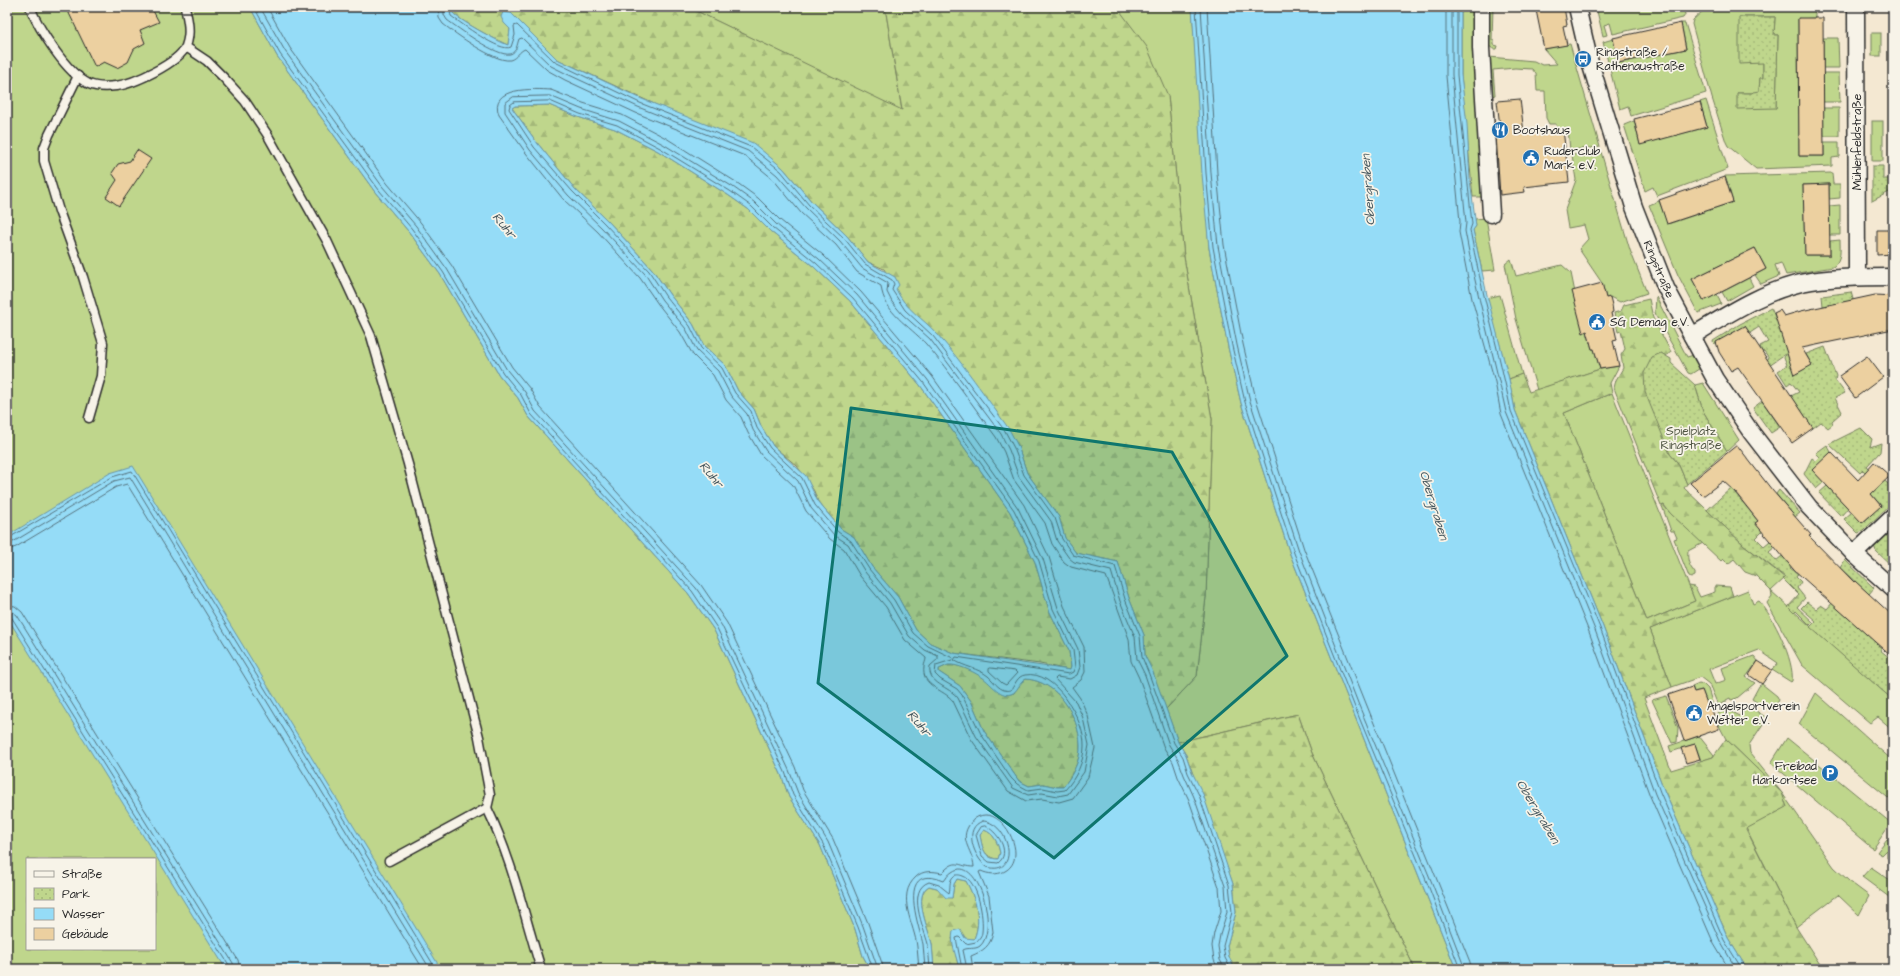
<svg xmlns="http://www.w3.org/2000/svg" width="1900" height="976" viewBox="0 0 1900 976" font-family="'Architects Daughter',sans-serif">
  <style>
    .grass { fill: #bfd68c; stroke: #75805c; fill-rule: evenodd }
    .forest { fill: url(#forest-firs); stroke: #75805c }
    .park { fill: url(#park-dots); stroke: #75805c }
    .water { fill: #95dcf7; stroke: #6b95a5; fill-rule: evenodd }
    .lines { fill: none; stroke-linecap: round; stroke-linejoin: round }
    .shore { stroke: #55727d; stroke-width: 1 }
    .building { fill: #ecd0a0; stroke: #2b2b2b }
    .service-casing { stroke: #2b2b2b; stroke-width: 11 }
    .minor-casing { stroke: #2b2b2b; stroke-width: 19 }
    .service { stroke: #f7f3e8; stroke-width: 8 }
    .minor { stroke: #f7f3e8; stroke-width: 16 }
    .marked { fill: #0f766e; fill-opacity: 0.2; stroke: #0f766e; stroke-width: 3; stroke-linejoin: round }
    .labels { text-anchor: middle; stroke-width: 3.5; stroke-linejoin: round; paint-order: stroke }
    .poi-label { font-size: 12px; fill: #2b2b2b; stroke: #f7f3e8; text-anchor: start }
    .street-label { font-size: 12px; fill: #2b2b2b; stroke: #f7f3e8 }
    .park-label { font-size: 12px; fill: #505643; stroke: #f7f3e8 }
    .water-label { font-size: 13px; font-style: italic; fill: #46575e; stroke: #f7f3e8 }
  </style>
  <defs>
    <pattern id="forest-firs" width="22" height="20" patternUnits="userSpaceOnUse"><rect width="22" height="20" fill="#bfd68c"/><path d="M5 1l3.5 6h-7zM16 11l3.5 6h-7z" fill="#a4b879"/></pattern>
    <pattern id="park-dots" width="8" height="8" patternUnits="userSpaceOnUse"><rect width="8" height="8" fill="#bfd68c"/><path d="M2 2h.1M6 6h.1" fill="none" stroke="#a4b879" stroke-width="1.8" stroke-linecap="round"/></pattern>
  </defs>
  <rect width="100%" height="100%" fill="#f4e8d2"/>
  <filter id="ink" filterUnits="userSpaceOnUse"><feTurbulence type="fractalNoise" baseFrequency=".025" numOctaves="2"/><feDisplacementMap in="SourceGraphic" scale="8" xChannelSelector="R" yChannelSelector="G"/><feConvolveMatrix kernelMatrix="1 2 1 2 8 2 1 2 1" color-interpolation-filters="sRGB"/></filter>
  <g filter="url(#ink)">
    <g class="grass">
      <path d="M7,7H250L277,56L375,192L409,232L440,274L499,375L518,398L528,416L688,593L714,630L781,774L789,797L820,845L855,929L863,956L870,969H7ZM27,859H155V949H27Z"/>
      <polygon points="688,7 885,7 902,111"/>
      <polygon points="1117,7 1192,7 1209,248 1228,347 1241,403 1290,554 1456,969 1415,969 1312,753 1298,714 1178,742 1166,709 1197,676 1206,597 1212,419 1184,257 1168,96"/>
      <polygon points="1461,7 1476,7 1485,197 1473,197 1461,75"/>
      <polygon points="1485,7 1493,7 1492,40 1494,41 1494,45 1498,46 1497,49 1493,49 1488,45"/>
      <polygon points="1596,7 1684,7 1685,15 1683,18 1613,34 1610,23 1604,25 1607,35 1603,36"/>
      <path d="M1815,7V18L1798,19L1799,156H1824V142H1839V157L1832,158V166L1756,169L1728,146L1726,142L1712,98L1692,24L1693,20L1705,9ZM1739,17H1775L1774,35H1778L1776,108L1737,93H1753L1759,91L1760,78H1763V63Z"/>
      <polygon points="1681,23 1685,23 1706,93 1631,116 1628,106 1620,109 1603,42 1613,39 1619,63 1686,49"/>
      <rect x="1872" y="33" width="9" height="23"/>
      <polygon points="1823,38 1838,38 1839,68 1823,68"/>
      <polygon points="1570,44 1600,147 1570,150 1568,129 1557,129 1556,124 1549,124 1546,118 1545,91 1537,91 1536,74 1532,69 1515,68 1493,70 1495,95 1489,97 1489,57 1534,61 1542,65 1557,64 1544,49"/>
      <polygon points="1823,73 1839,73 1840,102 1823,102"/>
      <polygon points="1706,100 1728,169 1657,196 1653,187 1645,191 1624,125 1634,121 1640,144 1707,127 1700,102"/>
      <polygon points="1823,108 1839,108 1839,136 1824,136"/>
      <rect x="1872" y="121" width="11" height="40"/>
      <polygon points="1601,152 1630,250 1647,293 1620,302 1610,297 1606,298 1602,283 1579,249 1588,239 1584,225 1568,228 1565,210 1576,180 1572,155"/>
      <path d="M1832,173L1833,184H1840V198L1829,199V184L1803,185L1805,255H1830V241L1840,240C1840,251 1842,259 1833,267L1786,275L1781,263L1775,265L1779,276L1761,284L1755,275L1766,269L1755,248L1692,279L1704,301L1717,294L1721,304L1698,313L1678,275L1649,205L1659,201L1668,224L1733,202L1725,176Z"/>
      <polygon points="1840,205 1840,235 1829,235 1829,206"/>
      <polygon points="1486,218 1495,270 1482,271 1473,230 1476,226 1475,219"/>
      <polygon points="1511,259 1516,276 1562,265 1571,273 1583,332 1587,331 1592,349 1594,349 1600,369 1537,390 1516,319 1505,264"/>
      <polygon points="1749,278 1753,286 1727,301 1722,292"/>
      <polygon points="1500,295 1522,374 1509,379 1487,298"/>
      <polygon points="1656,297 1687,357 1694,355 1702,367 1691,374 1688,373 1657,318 1655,312"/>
      <polygon points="1703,383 1739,440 1727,451 1703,411 1695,385"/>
      <polygon points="1612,393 1695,601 1647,621 1564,413"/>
      <path d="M1663,505L1670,513L1703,543L1688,551C1687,560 1689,566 1695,573V576L1691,578L1689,577L1674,539L1677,538L1674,531H1671L1662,506Z"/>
      <path d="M1748,590L1753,604L1759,601C1773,616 1795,661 1792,681L1791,682L1772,670L1778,663L1759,650L1709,669L1715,684L1726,680L1722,668L1751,657L1754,656L1758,661L1746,677L1755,683L1737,698L1731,700L1730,698L1726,700V702L1718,705L1709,684L1700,677L1672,687L1650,629Z"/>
      <polygon points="1771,591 1893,700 1893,730 1878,717 1870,723 1802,665 1767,603 1772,596"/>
      <polygon points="1699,683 1703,684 1708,689 1713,705 1708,706 1702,690 1694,692 1692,686"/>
      <polygon points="1762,684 1777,696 1779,700 1775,707 1765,708 1752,699 1759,686"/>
      <polygon points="1816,693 1893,761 1893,802 1799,724"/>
      <polygon points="1666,696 1678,728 1677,742 1672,743 1652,700"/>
      <polygon points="1742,707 1750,707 1767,718 1749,745 1750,753 1782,793 1834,867 1849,881 1869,896 1859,915 1838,895 1796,927 1746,828 1786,807 1782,793 1726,739 1714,716 1727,709 1740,716 1745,709"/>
      <polygon points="1699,736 1714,755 1713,757 1701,761 1695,744 1671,752 1669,746"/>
      <polygon points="1787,738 1891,823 1873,849 1771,763"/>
      <path d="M984,830C994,833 998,843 1000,853L998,859C984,858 982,847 980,835Z"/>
      <polygon points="1887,839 1893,840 1893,862 1887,858 1887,850 1882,855 1877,852"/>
      <polygon points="1871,867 1893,882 1893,900 1862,877"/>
    </g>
    <g class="forest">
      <path d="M451,7H688L902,110L885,7H1117L1147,47L1168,96L1184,257L1212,419L1206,597L1197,676L1166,709L1145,656L1144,635L1129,598L1118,562L1076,553L1065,538L1059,517L1027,473L1018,446L984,396L949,349L936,333L908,308L899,296L884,269L868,262L847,236L812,202L783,168L769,157L557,59L511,13L504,23L510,29L508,45C499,42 457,19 453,13C452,11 452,9 451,7Z"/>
      <polygon points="549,105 578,117 615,129 658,151 728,195 748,209 770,231 813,266 850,301 920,385 1010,512 1035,562 1049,610 1069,651 1071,667 1069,670 1040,664 953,653 930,643 916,630 898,597 872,567 854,537 841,529 818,502 814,491 797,466 773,446 761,426 754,409 738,391 725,365 704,346 693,324 670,295 652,269 608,221 575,189 538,144 512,108 515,106"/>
      <polygon points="1649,299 1653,318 1671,352 1666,356 1661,353 1670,454 1678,463 1687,484 1684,488 1743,544 1785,578 1771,591 1756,576 1745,572 1734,559 1728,564 1723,559 1721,561 1670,513 1664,505 1661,506 1614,388 1616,380 1623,368 1621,355 1625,349 1621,331 1618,332 1614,313 1621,311 1624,305"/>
      <polygon points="1619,366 1610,383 1612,393 1564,413 1647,621 1695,601 1689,586 1695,587 1700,597 1715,592 1715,586 1730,587 1733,596 1650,629 1672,687 1644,698 1671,770 1713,757 1726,739 1782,793 1787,807 1746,829 1796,927 1823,969 1747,969 1728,938 1664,790 1603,627 1515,410 1509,379 1522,374 1529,392 1600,369"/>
      <path d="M948,665C959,664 976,672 985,679C995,686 1000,698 1014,693L1019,684L1026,679C1057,681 1079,715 1080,745C1081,760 1072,776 1063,787H1057L1043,784L1029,786L1019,781L984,731L971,701L960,686L939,672V669Z"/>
      <polygon points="1298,714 1312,753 1415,969 1235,969 1229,957 1227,946 1236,912 1233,884 1186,755 1178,742"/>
      <path d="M957,879L966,881C976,899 982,920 974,939L967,940L962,934L952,938L959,969H934C933,961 933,952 932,944C929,930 912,895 929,886L937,888L952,898L954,884Z"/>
    </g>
    <g class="park">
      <polygon points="1739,17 1775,17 1774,35 1778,35 1776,108 1737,109 1737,93 1752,93 1753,92 1759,91 1760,78 1763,78 1763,63 1739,64"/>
      <polygon points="1872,166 1883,166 1883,179 1893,179 1893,190 1872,201"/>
      <polygon points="1851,292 1853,299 1851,301 1823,306 1822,296"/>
      <polygon points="1771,308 1776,319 1812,365 1806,354 1825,347 1836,376 1835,380 1845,393 1835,398 1842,412 1832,421 1833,424 1828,428 1821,422 1813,428 1791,396 1799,392 1791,382 1787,385 1778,371 1787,365 1784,357 1785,354 1759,372 1756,366 1769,358 1764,351 1762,352 1760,346 1768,342 1759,327 1750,333 1745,326 1714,344 1713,341 1740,324"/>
      <polygon points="1661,353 1671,359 1671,363 1695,385 1703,411 1727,451 1687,484 1678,463 1670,454 1645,392 1644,373 1652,357"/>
      <polygon points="1762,401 1780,427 1771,433 1753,408"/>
      <polygon points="1861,428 1872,439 1870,447 1881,443 1880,452 1867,466 1893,488 1893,502 1863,531 1858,533 1844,519 1852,512 1863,523 1881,505 1864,487 1872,479 1863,470 1860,473 1829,444"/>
      <polygon points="1827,445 1831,452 1813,470 1824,482 1816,489 1804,474 1812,458 1816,461 1820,457 1816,453"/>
      <polygon points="1827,486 1848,508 1841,516 1819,493"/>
      <polygon points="1731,488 1758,521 1762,532 1756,538 1764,546 1770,541 1775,547 1769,552 1776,561 1782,556 1803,555 1790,568 1798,574 1796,577 1801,582 1797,588 1805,598 1797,607 1813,622 1810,625 1796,611 1794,613 1788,607 1799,595 1783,579 1785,577 1743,544 1707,510"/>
      <polygon points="1779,490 1800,513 1795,517 1776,494"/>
      <polygon points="1893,528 1893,567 1876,551 1874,546"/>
      <polygon points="1845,560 1874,588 1869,594 1840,568"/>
      <polygon points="1807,602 1816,609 1821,605 1827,609 1833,602 1893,633 1880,650 1890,658 1892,656 1893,657 1893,700 1810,627 1816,621 1801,608"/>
    </g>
    <g class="water">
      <path d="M250,7H451C452,9 452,11 453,13C457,19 499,42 508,45L510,29L504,23L501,17L503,12L511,13L557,59L642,99L753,143L783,168L812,202L847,236L868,262L895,277L899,285L896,289C905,309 923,318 937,334C963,363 986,397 1009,429L1018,446L1027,473L1059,517L1065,538L1076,553L1118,562L1129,598L1144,635L1145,656L1153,672L1178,742L1186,755L1192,772L1203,794L1233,884L1236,912L1227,946L1229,957L1235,969H959C957,956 950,945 953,931L960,929L965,938L974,939C982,920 976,899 966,881L957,879L954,884L952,898H946L937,888L929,886C912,895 929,930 932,944C933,952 933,961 934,969H870L863,956L855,929L820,845L789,797L781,774L714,630L688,593L528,416L518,398L499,375L440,274L409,232L375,192L277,56ZM549,105L578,117L615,129L658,151L728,195L748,209L770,231L813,266L850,301L920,385L1010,512L1035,562L1049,610L1069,651L1071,667L1070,670L953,653L930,643L916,630L898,597L872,567L854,537L841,529L818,502L806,476L773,446L761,426L754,409L738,391L725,365L704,346L693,324L670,295L652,269L608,221L575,189L538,144L512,108L515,106ZM948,665C958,664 972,671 980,676C990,681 999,698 1011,694C1018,692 1019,682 1026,679C1057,681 1079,715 1080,745C1081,760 1072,776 1063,787H1057L1043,784L1029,786L1019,781L984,731L971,701L960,686L939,672V669ZM984,830C994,833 998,843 1000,853L998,859C984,859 982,847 980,835Z"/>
      <polygon points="1192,7 1461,7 1461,75 1467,124 1470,180 1476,226 1473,230 1487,295 1509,379 1515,410 1603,627 1664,790 1728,938 1747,969 1456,969 1290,554 1241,403 1228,347 1209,248 1202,174"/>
      <polygon points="133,466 441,969 226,969 7,617 7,536 110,473"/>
    </g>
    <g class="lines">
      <g class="shore">
        <polyline points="254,7 280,54 379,190 412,229 443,272 503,373 521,395 531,414 692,591 717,628 785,772 793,795 823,844 858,927 873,969"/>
        <polyline points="260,7 285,51 382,186 416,226 447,269 507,370 525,392 535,411 696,588 722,626 789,770 798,793 828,842 863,926 878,969"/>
        <polyline points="267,7 290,48 387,183 421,223 452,266 512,367 530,389 540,407 701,585 727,623 795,767 803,790 833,839 868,923 884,969"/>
        <path d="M438,7L439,18L443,24C456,34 494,62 510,60C517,58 519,51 525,49L547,70L565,80L636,113L745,156L773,179L801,213L836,245L857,272L881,286C884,313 909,325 926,344C951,373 973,406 996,437L1004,452L1014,480L1045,523L1052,544L1064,562L1071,567L1106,576L1129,639L1131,661L1139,678L1164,748L1173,762L1178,777L1189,800L1219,887L1221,911L1214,933L1212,946L1214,960L1218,969"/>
        <path d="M444,7V15L447,20C458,28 497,57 510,54C517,52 517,44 519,39L522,38L551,66L567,74L638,107L748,151L777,175L806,208L840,241L862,268L888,283L887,292L892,302L902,314L930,339L1001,434L1009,450L1019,477L1051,521L1057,541L1069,558L1074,562L1111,571L1120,601L1135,637L1137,659L1145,675L1169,745L1178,759L1184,775L1194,797L1225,886L1227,912L1220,935L1218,946L1220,960L1225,969"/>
        <path d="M449,7L451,16C461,23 500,53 511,47L515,35L514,26L517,25L555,62L640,103L751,147L781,171L809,205L844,238L865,264L892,280L894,284L892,290L905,310L933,336L1005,431L1014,448L1024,475L1055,518L1062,539L1073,555L1115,566L1125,599L1140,636L1142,657L1149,674L1174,743L1183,757L1188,773L1199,795L1229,885L1232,912L1223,946L1225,958L1231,969"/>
        <polyline points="1196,7 1206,173 1213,247 1232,346 1245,402 1294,553 1354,705 1428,885 1460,969"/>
        <polyline points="1201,7 1211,173 1218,246 1237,345 1250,401 1299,551 1358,703 1432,883 1465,969"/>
        <polyline points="1207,7 1217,173 1224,245 1243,344 1256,399 1304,549 1470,962 1471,969"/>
        <polyline points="1446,7 1446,76 1460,222 1459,232 1472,299 1495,382 1501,414 1589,632 1650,796 1714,944 1729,969"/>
        <path d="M1452,7V75L1466,223L1465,231C1476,292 1493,352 1506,412L1595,630L1655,794L1720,941L1736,969"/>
        <path d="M1457,7V75L1472,224L1470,230C1481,291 1499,350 1511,411L1600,628L1660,792L1724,940L1742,969"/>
        <path d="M551,90L583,103L622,115L666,138L736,182L758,198L780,220L823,255L861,292L932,376L1024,505L1049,557L1064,606L1084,647L1085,672L1081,680L1072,687L1080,698L1088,716L1095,748L1088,777L1073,798L1059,802L1042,799L1026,801L1008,791L971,739L953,701C944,689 921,687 924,667C924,664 926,661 926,658L905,640L886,607L860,576L844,549L830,539L806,511L793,485L761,455L748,433L741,417L726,400L713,375L693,355L680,332L658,304L640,278L598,232L563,199L526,153L499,115C488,86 534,89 551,90Z"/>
        <path d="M550,96L581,109L619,121L663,144L733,187L754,202L776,224L819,259L857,295L927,379L1018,508L1043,559L1058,608L1078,649L1080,667L1077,675L1070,679L1057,677L1055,679L1076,702L1083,718L1089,745L1084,772L1068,794L1058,796L1042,793L1028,795L1013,788L976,736L958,698C949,686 927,684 930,666L938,659V656L925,650L909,636L890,603L865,572L848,544L834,535L811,508L798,481L766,451L753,430L747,414L731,396L718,371L697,351L686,329L662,300L645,274L602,228L568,195L530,150L505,112V103L513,97Z"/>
        <path d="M550,101L580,114L617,125L660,148L730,191L751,206L773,228L816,263L853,298L923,382L1014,510L1039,561L1053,609L1073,650L1075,667L1073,672L1069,674L956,657L954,660C964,667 978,668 988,676C995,682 1000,693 1011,690C1015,685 1017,676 1025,675C1055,669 1085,721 1084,746C1084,762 1076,778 1065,790L1057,791L1043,788L1028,790L1017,784L1011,778L981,734L962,695L957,689L940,679L935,674L936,665L952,660L953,658L928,646L913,633L894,600L869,569L851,541L838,532L815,505L802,478L770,448L757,428L751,411L735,393L722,368L701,348L690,326L666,297L649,271L605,224L572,191L534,147L509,109L510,105L514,102Z"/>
        <polyline points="7,539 112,477 132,471 436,969"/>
        <polyline points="7,544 13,542 114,481 130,477 430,969"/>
        <polyline points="7,550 16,547 116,487 127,484 423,969"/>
        <polyline points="7,605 15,606 22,612 238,960 240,969"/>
        <polyline points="7,611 13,612 17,615 233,963 234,969"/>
        <polyline points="7,616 12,618 229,965 229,969"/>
        <polygon points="991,668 1015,671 1017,673 1006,685 1002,683 989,671 989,669"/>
        <path d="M983,821C1010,822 1021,877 987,867C974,858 962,827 983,821Z"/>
        <path d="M985,826C997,830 1012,853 998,863L989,862L982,856L976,835L981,827Z"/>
        <path d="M919,969C918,962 918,954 917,947C915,925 895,896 916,877C923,870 933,871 942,873C957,857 958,867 974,867C973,848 955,839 974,819C995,804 1015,834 1015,853C1015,872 996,878 981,871L979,872L989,896L993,932C991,946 983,951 971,956L973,969"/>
        <path d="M925,969C924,961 924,952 923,944C918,923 896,862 944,881C946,879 948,874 952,872C978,853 999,930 980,946C975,950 968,947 963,950L967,969"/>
        <path d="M930,969C929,961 929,952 928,944C924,928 906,890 929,882L939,885L949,893C951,888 948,881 954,876C957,874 960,875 963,876C978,881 984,917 982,932C982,935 979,939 976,942L966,944L959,937L956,938L962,969"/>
      </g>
    </g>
    <g class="building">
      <polygon points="66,7 151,7 159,22 140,30 145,43 134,49 128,62 117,68 104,62 95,67"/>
      <polygon points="1547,7 1564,7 1567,25 1563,26 1567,45 1544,49 1536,10"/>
      <polygon points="1798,18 1823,18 1824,156 1799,156"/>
      <polygon points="1681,23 1686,49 1618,63 1613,38"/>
      <polygon points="1520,99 1524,133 1563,129 1569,182 1524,187 1525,192 1500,195 1496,135 1501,135 1497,101"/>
      <polygon points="1700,102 1707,127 1640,145 1634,119"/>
      <polygon points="137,150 151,159 119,206 106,197 117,180 112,173 118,164 130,161"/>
      <polygon points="1725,177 1733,202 1667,224 1659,200"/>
      <polygon points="1829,184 1830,255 1805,255 1803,185"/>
      <polygon points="1877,230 1893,230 1893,254 1877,255"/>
      <polygon points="1755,248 1766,269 1704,301 1692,279"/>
      <polygon points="1602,283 1606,298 1610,297 1612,305 1613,312 1611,313 1617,340 1613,341 1619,366 1600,369 1594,349 1592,349 1587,331 1583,333 1572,291"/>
      <polygon points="1875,295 1893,296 1893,329 1802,348 1812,365 1794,375 1774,313 1780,310 1784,316 1801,311"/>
      <polygon points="1745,326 1813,428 1792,443 1738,367 1731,371 1719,352 1716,342"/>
      <polygon points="1867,356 1883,377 1855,398 1839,376"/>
      <polygon points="1737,445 1772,490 1811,535 1809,536 1854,582 1855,581 1893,616 1893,658 1793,569 1755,523 1758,521 1735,492 1723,481 1703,496 1690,483"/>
      <polygon points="1831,452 1858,480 1874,462 1890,476 1871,494 1881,506 1862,523 1812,470"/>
      <polygon points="1758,661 1772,670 1762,684 1749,675"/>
      <polygon points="1692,687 1694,692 1702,690 1708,706 1710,705 1719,729 1684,741 1668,695"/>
      <polygon points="1695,744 1700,759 1686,763 1681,748"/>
    </g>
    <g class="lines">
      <g class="service-casing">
        <g id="service">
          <path d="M30,7C39,29 66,73 89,84C96,87 108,87 116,86C133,84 179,63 186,46C191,33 188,20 185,7"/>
          <polyline points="186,47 207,61 224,78 245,101 267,134 327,241 371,336 408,464 479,737 490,795 487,808 389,861"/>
          <polyline points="78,76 49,135 44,148 44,161 59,211 83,277 103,343 101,376 89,418"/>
          <path d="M487,808C512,859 524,915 541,969"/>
        </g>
      </g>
      <g class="minor-casing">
        <g id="minor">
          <polyline points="1481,7 1481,48 1491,214"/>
          <polyline points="1577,7 1589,59 1634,207 1666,288 1715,379 1751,432 1809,507 1854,554 1893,589"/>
          <polyline points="1856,7 1857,276"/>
          <path d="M1692,336C1728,314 1768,288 1811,281C1838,277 1865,277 1893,277"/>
          <polyline points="1854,554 1893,517"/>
        </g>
      </g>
      <use href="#service" class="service"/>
      <use href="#minor" class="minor"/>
    </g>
  </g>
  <path class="marked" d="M851,408L1172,452L1287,656L1054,858L818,683Z"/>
  <defs>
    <g id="bus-disc" transform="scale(0.9)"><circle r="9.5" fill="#1f6fb2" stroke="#f7f3e8"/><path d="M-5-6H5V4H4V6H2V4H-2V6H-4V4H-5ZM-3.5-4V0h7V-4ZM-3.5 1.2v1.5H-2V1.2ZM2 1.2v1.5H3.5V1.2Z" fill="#fff"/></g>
    <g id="restaurant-disc" transform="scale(0.9)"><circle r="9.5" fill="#1f6fb2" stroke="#f7f3e8"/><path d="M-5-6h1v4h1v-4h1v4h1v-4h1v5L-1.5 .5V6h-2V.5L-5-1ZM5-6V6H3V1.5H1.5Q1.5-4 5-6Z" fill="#fff"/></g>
    <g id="civic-disc" transform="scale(0.9)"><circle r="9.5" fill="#1f6fb2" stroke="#f7f3e8"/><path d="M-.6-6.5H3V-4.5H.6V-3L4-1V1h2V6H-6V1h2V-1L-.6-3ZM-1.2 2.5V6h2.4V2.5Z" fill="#fff"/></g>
    <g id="parking-disc" transform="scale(0.9)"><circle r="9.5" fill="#1f6fb2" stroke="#f7f3e8"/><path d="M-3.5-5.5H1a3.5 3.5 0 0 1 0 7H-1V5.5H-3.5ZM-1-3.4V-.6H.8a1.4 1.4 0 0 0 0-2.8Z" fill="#fff"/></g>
  </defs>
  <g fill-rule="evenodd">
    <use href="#bus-disc" x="1583" y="59"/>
    <use href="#restaurant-disc" x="1500" y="130"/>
    <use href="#civic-disc" x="1531" y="158"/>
    <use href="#civic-disc" x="1597" y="322"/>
    <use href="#civic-disc" x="1694" y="713"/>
    <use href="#parking-disc" x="1830" y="773"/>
  </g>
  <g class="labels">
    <g class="poi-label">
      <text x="1596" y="56">Ringstraße /<tspan x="1596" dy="14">Rathenaustraße</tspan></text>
      <text x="1513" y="134">Bootshaus</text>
      <text x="1544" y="155">Ruderclub<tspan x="1544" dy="14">Mark e.V.</tspan></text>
      <text x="1610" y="326">SG Demag e.V.</text>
      <text x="1707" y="710">Angelsportverein<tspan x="1707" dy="14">Wetter e.V.</tspan></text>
      <text x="1817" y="770" text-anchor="end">Freibad<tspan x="1817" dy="14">Harkortsee</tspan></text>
    </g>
    <g class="street-label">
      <text transform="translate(1857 142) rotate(-90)" y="4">Mühlenfeldstraße</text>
      <text transform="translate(1659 269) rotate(67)" y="4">Ringstraße</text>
    </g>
    <g class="park-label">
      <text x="1691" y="435">Spielplatz<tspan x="1691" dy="14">Ringstraße</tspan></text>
    </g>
    <g class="water-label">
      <text transform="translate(1367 190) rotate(-94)" y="5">Obergraben</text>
      <text transform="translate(505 225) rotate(50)" y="5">Ruhr</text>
      <text transform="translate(712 474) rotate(50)" y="5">Ruhr</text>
      <text transform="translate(1435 505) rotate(73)" y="5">Obergraben</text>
      <text transform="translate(920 723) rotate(50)" y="5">Ruhr</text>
      <text transform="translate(1539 811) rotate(59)" y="5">Obergraben</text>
    </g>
  </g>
  <rect width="1900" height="976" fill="none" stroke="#f7f3e8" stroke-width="24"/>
  <rect x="12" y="12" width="1876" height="952" fill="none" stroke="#2b2b2b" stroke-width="1.5" filter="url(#ink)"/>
  <rect x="26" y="858" width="130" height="92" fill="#f7f3e8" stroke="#a5a39c"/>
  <rect x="34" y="871" width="20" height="6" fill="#f7f3e8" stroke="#a5a39c"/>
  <text x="62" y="878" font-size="12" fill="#2b2b2b">Straße</text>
  <rect x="34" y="888" width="20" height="12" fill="url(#park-dots)" stroke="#a5a39c"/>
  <text x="62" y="898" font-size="12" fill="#2b2b2b">Park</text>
  <rect x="34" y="908" width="20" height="12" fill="#95dcf7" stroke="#a5a39c"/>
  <text x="62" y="918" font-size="12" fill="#2b2b2b">Wasser</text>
  <rect x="34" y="928" width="20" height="12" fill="#ecd0a0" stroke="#a5a39c"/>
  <text x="62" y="938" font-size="12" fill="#2b2b2b">Gebäude</text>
</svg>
